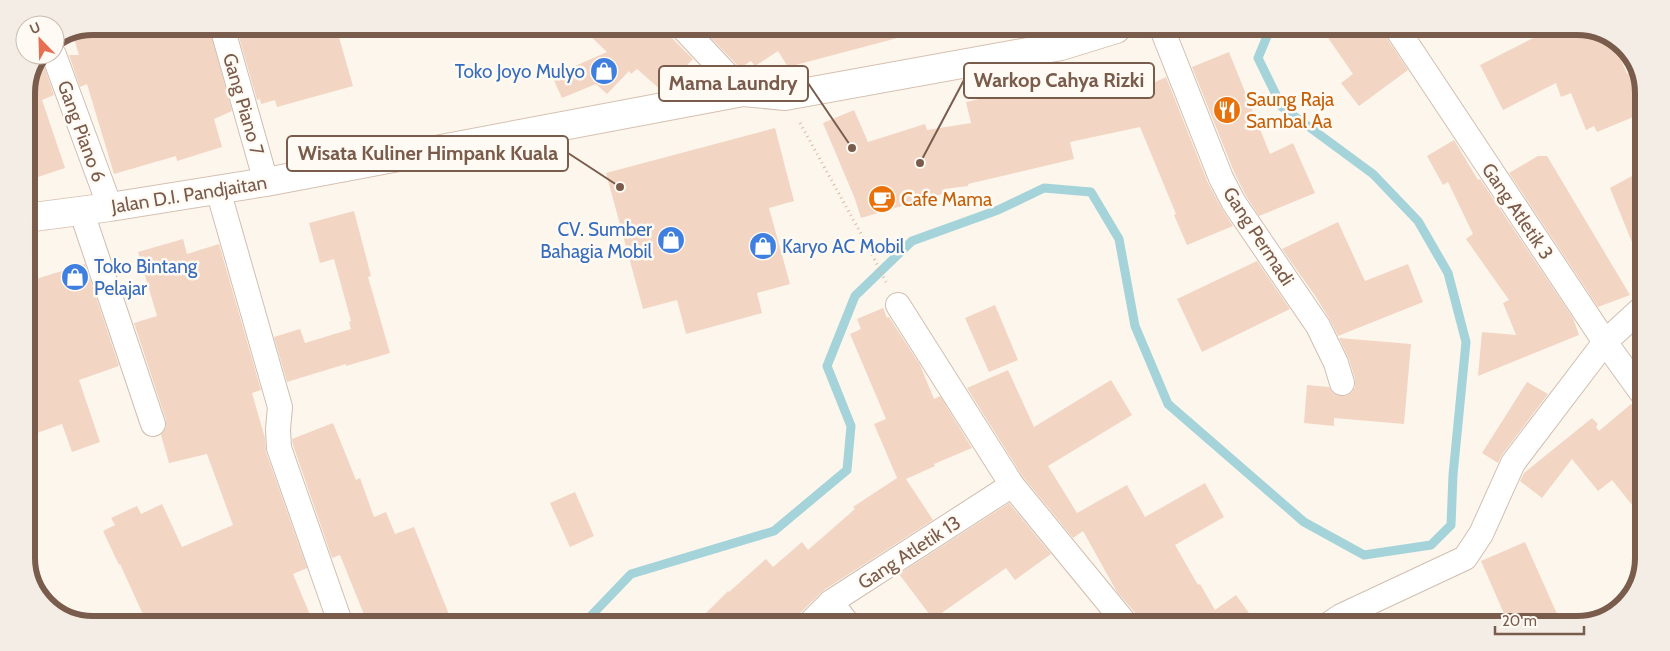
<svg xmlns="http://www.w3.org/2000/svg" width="1670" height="651" viewBox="0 0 1670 651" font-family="Cabin,sans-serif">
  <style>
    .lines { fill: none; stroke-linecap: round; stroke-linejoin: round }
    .stream { stroke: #a5d3da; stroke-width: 9 }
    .building { fill: #f3d5c3 }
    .minor-casing { stroke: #d1beb0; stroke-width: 26 }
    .secondary-casing { stroke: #d6c0b0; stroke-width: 30 }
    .path { stroke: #d9b8a5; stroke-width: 3; stroke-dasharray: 1 4; stroke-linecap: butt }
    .minor { stroke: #fff; stroke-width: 24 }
    .secondary { stroke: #fff; stroke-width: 28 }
    .labels { text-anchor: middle; stroke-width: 5; stroke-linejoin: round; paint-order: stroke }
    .shop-label { font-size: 19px; fill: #366cbe; stroke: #fffaf3; text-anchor: end }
    .food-label { font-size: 19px; fill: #c56008; stroke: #fffaf3; text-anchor: start }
    .street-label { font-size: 19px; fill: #7a5c4d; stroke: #fffaf3 }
    .rim { fill: none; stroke: #7a5c4d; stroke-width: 6 }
    .leader { fill: none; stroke: #7a5c4d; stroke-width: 2 }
    .callout-dot { fill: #7a5c4d; stroke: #fffaf3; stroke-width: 2 }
    .callout { fill: #fffaf3; stroke: #7a5c4d; stroke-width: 2 }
    .callout-label { font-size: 20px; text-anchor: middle; font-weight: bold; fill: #7a5c4d }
  </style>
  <rect width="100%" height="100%" fill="#fdf6ec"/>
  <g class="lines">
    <polyline class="stream" points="585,622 631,574 774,531 847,470 851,426 827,366 855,296 912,241 998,210 1044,188 1091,192 1119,239 1135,326 1168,404 1304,522 1364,555 1431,545 1451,525 1453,475 1466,342 1448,273 1418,221 1373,174 1282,107 1258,58 1270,29"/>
  </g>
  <g class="building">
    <polygon points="93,26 209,27 232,111 214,119 222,147 177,161 176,156 114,174 87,84 80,87 69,55 79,55 73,35"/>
    <polygon points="236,27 336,27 353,86 277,107 275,100 261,104 260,99 257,100"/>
    <polygon points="581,27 662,28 693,59 662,91 637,69 631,74 629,71 607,94 596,84 562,98 552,76 607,52"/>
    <polygon points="704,28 904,28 905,36 788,67 778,51 755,66 751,61 740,68 708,35"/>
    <polygon points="1322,29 1383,29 1386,37 1408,70 1359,106 1341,83 1353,74"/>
    <polygon points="1549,30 1599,30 1613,40 1627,74 1636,70 1644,90 1643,113 1597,132 1594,126 1586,130 1571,93 1561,97 1556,83 1503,110 1480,65"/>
    <polygon points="1229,52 1270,154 1293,143 1315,193 1259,216 1246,196 1234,172 1192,67"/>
    <polygon points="41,57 54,95 42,100 65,168 35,178 26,152 26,89"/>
    <polygon points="1114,68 1118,82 1146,71 1151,84 1166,77 1208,183 1222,209 1233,226 1187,245 1174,215 1176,214 1140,127 1070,142 1074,159 968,184 968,186 944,189 946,193 861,218 855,199 823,123 854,110 868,142 925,124 927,130 971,123 966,102 1058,81 1058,78 1092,70 1093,73"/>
    <polygon points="775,128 794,201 769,208 790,284 757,293 762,313 686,334 677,300 643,309 606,173"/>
    <polygon points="1454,140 1478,180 1480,179 1573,318 1579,335 1478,376 1482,332 1516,335 1503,303 1509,300 1466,239 1473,234 1448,182 1443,185 1427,156"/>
    <polygon points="1538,156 1547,156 1630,295 1598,307 1509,173"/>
    <polygon points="1643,170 1642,267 1610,188"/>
    <polygon points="354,211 371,276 368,277 390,353 346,366 346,364 287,382 274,337 300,329 305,343 351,329 349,322 351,321 334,259 320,263 309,223"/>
    <polygon points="1338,222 1365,281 1408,264 1423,302 1338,336 1330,320 1316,297 1282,249"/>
    <polygon points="183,239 187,254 219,244 261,390 252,393 265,438 266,452 307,568 293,574 313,622 146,621 120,564 119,565 103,531 115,525 111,518 137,506 141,514 162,504 182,547 233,525 207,454 169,463 161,435 166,427 166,420 134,323 157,316 138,252"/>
    <polygon points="1257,261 1290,309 1202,352 1177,299"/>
    <polygon points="85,264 119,366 79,380 100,442 72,452 62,424 26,437 26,282"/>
    <polygon points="995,305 1018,360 989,372 965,318"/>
    <polygon points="883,308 887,318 889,317 920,365 934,399 940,396 972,448 934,464 935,466 906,479 933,520 824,590 800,613 797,623 696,623 728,591 729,592 766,559 773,567 802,542 808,550 855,509 853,507 897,478 874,424 886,419 850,334 861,329 857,319"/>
    <polygon points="1339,338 1411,344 1404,424 1334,418 1334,426 1304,423 1307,385 1329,387 1333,393 1339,396 1346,396 1352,392 1355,387 1355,379 1349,359"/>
    <polygon points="1008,370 1034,427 1111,380 1132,415 1048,466 1077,513 1127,485 1145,517 1205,483 1224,517 1175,545 1198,585 1200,584 1215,610 1236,595 1257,624 1139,624 1137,615 1117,592 1083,531 1073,538 1023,477 967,388"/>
    <polygon points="1527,382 1548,394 1502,455 1498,463 1482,453"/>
    <polygon points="1631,404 1641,417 1641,516 1612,480 1598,491 1572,459 1542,498 1520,481 1524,473 1592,418 1598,424 1596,427 1599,431"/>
    <polygon points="333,423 356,480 360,478 374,517 386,512 395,534 414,527 452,622 367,622 340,555 332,558 293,445 292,439"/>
    <polygon points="575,492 594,536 570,547 550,503"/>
    <polygon points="1009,503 1051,554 1015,580 1006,568 933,619 899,574"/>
    <polygon points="1525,542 1562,625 1509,625 1481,561"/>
  </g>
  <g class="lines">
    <g class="minor-casing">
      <g id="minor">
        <polyline points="222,27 266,182"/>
        <polyline points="683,28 743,92"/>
        <polyline points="1050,29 1061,46"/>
        <polyline points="1162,29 1221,178 1234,203 1318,326 1336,363 1342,383"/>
        <polyline points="1397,29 1605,342 1641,392"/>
        <polyline points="54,55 110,207"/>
        <polyline points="218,190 280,407 278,429 279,448 340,622"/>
        <polyline points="81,210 153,424"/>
        <polyline points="898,305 1012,485 1126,624"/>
        <polyline points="831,602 847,623"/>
        <polyline points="810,623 831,602 1012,485"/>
        <polyline points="1329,624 1341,616 1465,558 1481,534 1513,463 1605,342 1642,308"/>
      </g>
    </g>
    <g class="secondary-casing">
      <polyline id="secondary" points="26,218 110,207 266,182 743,92 785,96 1061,46 1116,29"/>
    </g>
    <polyline class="path" points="800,123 865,241 886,282"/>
    <use href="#minor" class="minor"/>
    <use href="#secondary" class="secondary"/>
  </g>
  <defs>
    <g id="shop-disc" transform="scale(1.4375)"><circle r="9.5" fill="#3f7fe0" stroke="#fffaf3"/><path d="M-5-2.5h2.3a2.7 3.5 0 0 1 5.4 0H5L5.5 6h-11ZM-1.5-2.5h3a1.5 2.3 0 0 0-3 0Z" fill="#fff"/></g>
    <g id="restaurant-disc" transform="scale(1.4375)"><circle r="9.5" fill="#e8710a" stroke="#fffaf3"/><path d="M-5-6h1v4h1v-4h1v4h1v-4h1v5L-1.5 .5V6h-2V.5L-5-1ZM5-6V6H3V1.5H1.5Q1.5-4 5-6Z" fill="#fff"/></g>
    <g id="cafe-disc" transform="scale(1.4375)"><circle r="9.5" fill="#e8710a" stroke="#fffaf3"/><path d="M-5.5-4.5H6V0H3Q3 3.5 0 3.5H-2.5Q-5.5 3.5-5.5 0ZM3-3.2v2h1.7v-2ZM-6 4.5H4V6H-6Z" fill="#fff"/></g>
  </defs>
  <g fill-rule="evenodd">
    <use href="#shop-disc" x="604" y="71"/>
    <use href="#restaurant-disc" x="1227" y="110"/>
    <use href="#cafe-disc" x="882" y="199"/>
    <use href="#shop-disc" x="671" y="240"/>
    <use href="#shop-disc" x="763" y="246"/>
    <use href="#shop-disc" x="75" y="277"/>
  </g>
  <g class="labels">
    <g class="shop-label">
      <text x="585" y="78">Toko Joyo Mulyo</text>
      <text x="652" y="236">CV. Sumber<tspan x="652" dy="22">Bahagia Mobil</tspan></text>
      <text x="782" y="253" text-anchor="start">Karyo AC Mobil</text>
      <text x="94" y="273" text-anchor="start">Toko Bintang<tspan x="94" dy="22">Pelajar</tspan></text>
    </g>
    <g class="food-label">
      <text x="1246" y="106">Saung Raja<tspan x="1246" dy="22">Sambal Aa</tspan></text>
      <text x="901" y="206">Cafe Mama</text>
    </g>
    <g class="street-label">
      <text transform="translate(244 104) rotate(74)" y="7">Gang Piano 7</text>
      <text transform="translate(82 131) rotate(70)" y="7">Gang Piano 6</text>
      <text transform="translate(189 194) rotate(-9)" y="7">Jalan D.I. Pandjaitan</text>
      <text transform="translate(1518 211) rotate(56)" y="7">Gang Atletik 3</text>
      <text transform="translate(1259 236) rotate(57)" y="7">Gang Permadi</text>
      <text transform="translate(909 552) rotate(-33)" y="7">Gang Atletik 13</text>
    </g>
  </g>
  <path d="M0 0H1670V651H0ZM93 35H1577A58 58 0 0 1 1635 93V558A58 58 0 0 1 1577 616H93A58 58 0 0 1 35 558V93A58 58 0 0 1 93 35Z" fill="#f4ede6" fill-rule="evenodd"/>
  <path class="rim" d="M93 35H1577A58 58 0 0 1 1635 93V558A58 58 0 0 1 1577 616H93A58 58 0 0 1 35 558V93A58 58 0 0 1 93 35Z"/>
  <path class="leader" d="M920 163L964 80M852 148L808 83M620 187L568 153"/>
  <g class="callout-dot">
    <circle cx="920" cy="163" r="5"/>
    <circle cx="852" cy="148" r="5"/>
    <circle cx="620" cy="187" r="5"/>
  </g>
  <g class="callout">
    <rect x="964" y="63" width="190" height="35" rx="5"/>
    <rect x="659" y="66" width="149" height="35" rx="5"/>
    <rect x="287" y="136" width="281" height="35" rx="5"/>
  </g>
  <g class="callout-label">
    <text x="1059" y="87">Warkop Cahya Rizki</text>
    <text x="733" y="90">Mama Laundry</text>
    <text x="428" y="160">Wisata Kuliner Himpank Kuala</text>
  </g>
  <g transform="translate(40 40) rotate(337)"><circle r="24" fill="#fffaf3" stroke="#cabbb1"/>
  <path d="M0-4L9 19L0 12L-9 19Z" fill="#e76f51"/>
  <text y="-8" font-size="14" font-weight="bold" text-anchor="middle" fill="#7a5c4d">U</text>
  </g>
  <path d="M1495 626v8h89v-8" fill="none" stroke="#7a5c4d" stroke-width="2.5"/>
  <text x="1502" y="626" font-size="15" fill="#7a5c4d" stroke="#fffaf3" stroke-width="4" paint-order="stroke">20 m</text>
</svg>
